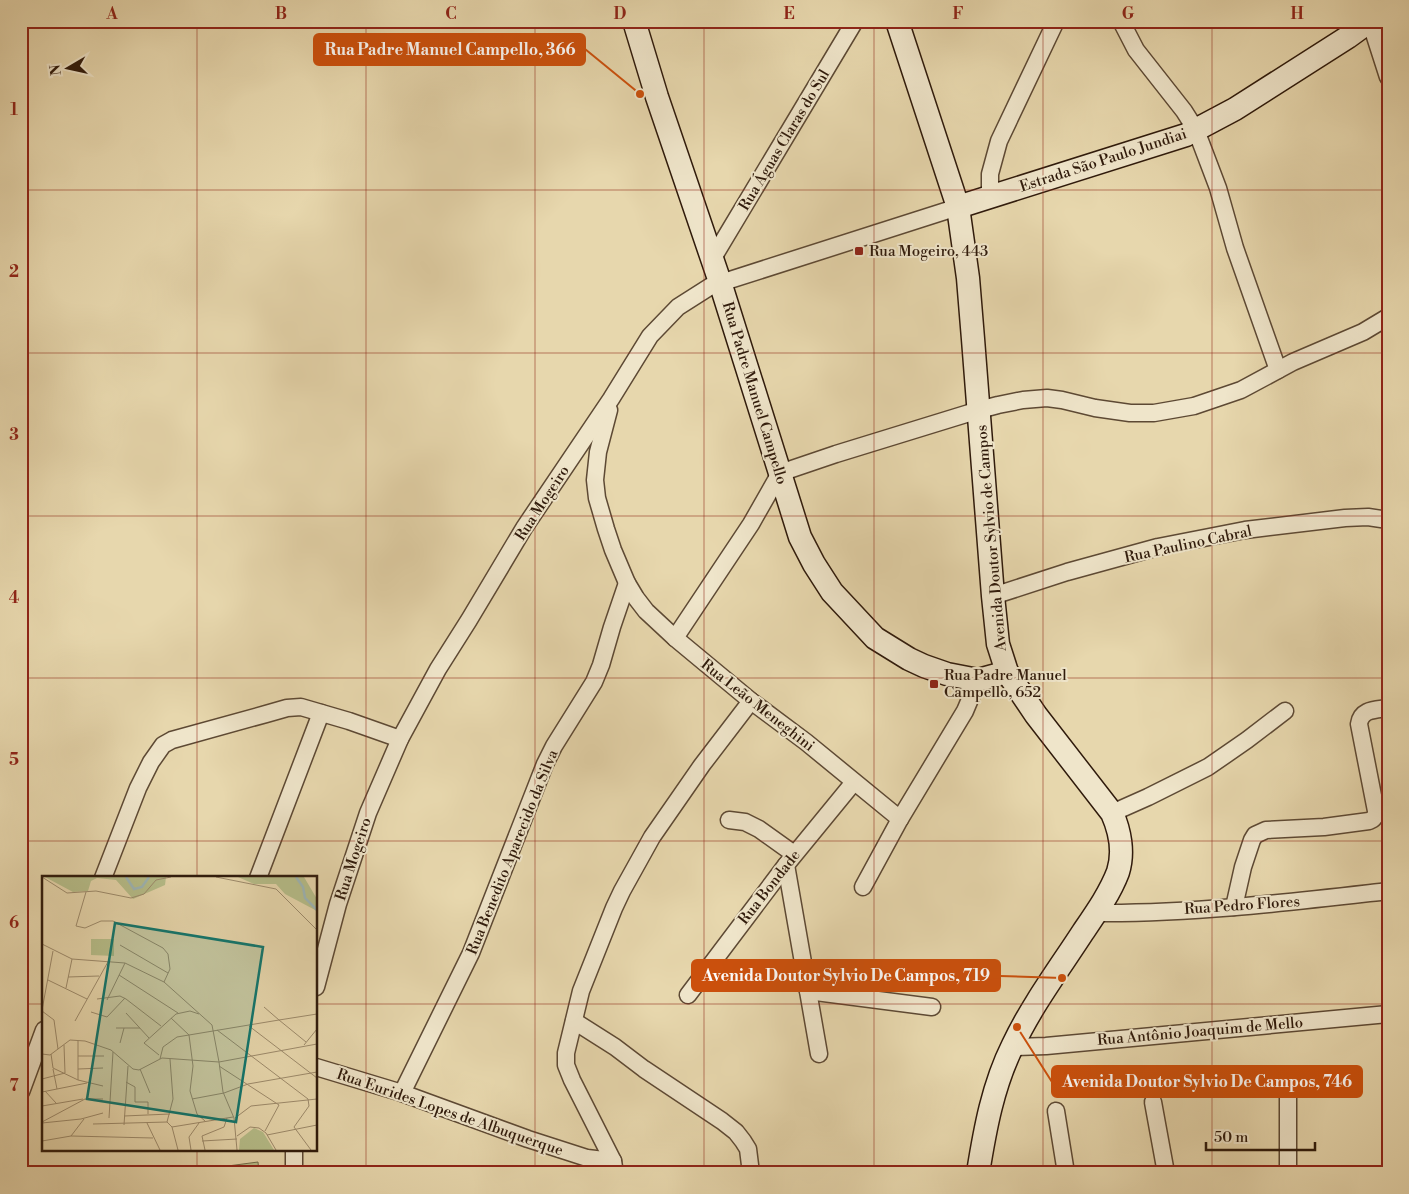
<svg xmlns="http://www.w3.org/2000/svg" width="1409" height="1194" viewBox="0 0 1409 1194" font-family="'Libre Bodoni',serif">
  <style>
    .green { fill: #b6be8a; stroke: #726c4a }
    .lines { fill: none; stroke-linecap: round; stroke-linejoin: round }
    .street-casing { stroke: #5d4934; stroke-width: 19 }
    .secondary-casing { stroke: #2f1a0b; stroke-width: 25 }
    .street { stroke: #efe5ca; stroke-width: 16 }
    .secondary { stroke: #efe5ca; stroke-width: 22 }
    .grid { fill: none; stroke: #8f2418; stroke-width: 1; stroke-opacity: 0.55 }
    .poi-dot { fill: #8f2418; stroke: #efe5ca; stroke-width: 2 }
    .labels { text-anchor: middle; stroke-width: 4; stroke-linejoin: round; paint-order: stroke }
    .street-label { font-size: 15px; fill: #2f1a0b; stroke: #efe5ca }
    .poi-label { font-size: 15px; fill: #2f1a0b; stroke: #efe5ca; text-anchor: start }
    .inset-river { fill: none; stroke: #9db6b7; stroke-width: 2.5 }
    .inset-road { fill: none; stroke: #9d8b6c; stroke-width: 1 }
    .view { fill: #0f766e; fill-opacity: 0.15; stroke: #0f766e; stroke-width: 2.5 }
    .inset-edge { fill: none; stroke: #2f1a0b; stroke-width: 2.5 }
    .leader { fill: none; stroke: #cc500c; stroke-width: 2 }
    .callout-dot { fill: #cc500c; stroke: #efe5ca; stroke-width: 2 }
    .callout { fill: #cc500c; stroke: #cc500c; stroke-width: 2 }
    .callout-label { font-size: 16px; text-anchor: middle; font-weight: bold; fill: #fff }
    .neatline { fill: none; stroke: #8f2418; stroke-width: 2 }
    .grid-label { font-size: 16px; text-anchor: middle; font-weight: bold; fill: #8f2418 }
  </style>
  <rect width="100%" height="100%" fill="#e7d7ad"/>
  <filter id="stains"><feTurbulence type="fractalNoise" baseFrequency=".004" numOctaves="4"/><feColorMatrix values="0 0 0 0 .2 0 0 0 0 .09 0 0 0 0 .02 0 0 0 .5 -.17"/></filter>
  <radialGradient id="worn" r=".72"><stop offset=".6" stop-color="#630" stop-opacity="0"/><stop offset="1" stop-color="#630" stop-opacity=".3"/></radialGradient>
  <polygon class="green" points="258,1162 259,1173 175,1173"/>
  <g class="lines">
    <g class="street-casing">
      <g id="street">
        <polyline points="1121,21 1136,50 1184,111 1196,130 1218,188 1235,248 1278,370"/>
        <polyline points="1370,21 1388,77"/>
        <polyline points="990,196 990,174 999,141 1056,21"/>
        <polyline points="713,258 855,21"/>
        <polyline points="609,410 598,452 595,480 597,498 606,529 613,550 627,583 636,598 646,611 675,638 751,701 806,742 900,819 965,711 978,680"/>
        <polyline points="993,596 1067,572 1158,547 1245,530 1345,518 1368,517 1388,520"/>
        <polyline points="675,638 751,524 780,473 836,454 979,410 998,405 1023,400 1047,398 1062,400 1095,408 1130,413 1154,413 1194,406 1241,390 1293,362 1363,332 1388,317"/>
        <polyline points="1112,813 1148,797 1208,767 1247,740 1285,711"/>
        <polyline points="729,820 745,822 759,829 794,854"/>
        <polyline points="786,865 819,1054"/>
        <polyline points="103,878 138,788 151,762 163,745 172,740 266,714 287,708 301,707 349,721 400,739"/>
        <polyline points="258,878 321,713"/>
        <polyline points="863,887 900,819"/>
        <path d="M1234,907L1243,867L1252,840L1255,835L1266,830L1324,827L1369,821L1373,819L1376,815V811L1359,724C1361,709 1375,710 1388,708"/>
        <path d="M1096,913C1193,914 1291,902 1388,891"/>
        <polyline points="316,987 338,904 368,813 400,739 438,669 469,620 524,528 611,399 650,336 678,307 711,286 958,207"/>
        <polyline points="808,991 932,1007"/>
        <polyline points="688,995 786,865 854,782"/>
        <polyline points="574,1021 615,1047 644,1069 722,1121 736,1132 743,1141 748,1149 751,1173"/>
        <polyline points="1012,1047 1046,1046 1388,1014"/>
        <polyline points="316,1067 402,1093 528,1139 587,1158 613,1161"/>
        <polyline points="21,1092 44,1030"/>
        <polyline points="402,1093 471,953 545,764 554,746 594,682 601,665 612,627 627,583"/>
        <polyline points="1153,1102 1166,1173"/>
        <polyline points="1056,1111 1066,1173"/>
        <polyline points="294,1150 294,1173"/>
        <polyline points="615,1173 613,1161 572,1080 566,1065 566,1053 581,991 614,908 622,891 652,837 702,765 751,701"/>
        <polyline points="1288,1173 1288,1083"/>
      </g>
    </g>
    <g class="secondary-casing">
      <g id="secondary">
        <polyline points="634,21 657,97 720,282 790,505 800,537 814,564 832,592 875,638 909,659 924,666 947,674 978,680 1007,672"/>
        <path d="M897,21L958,207L968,278L973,339L993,596L998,644L1007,672L1036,715L1112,813C1120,831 1124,853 1118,872C1110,893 1096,913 1083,932C1059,969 1032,1005 1013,1045C993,1085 985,1129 978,1173"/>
        <polyline points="958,207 1186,135 1235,109 1348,37 1370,21"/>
      </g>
    </g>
    <use href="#street" class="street"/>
    <use href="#secondary" class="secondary"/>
  </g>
  <path class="grid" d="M197,21V878M366,21V1173M535,21V1173M704,21V1173M874,21V1173M1043,21V1173M1212,21V1173M21,190H1388M21,353H1388M21,516H1388M21,678H1388M21,841H1388M21,1004H44M316,1004H1388M197,1150V1173"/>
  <g class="poi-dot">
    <rect x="854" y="246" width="10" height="10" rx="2.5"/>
    <rect x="929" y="679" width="10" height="10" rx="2.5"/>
  </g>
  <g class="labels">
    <g class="street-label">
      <text transform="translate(784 140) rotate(-59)" y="5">Rua Águas Claras do Sul</text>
      <text transform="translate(1103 160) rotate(-18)" y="5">Estrada São Paulo Jundiai</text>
      <text transform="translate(755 393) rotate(73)" y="5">Rua Padre Manuel Campello</text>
      <text transform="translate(542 503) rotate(-57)" y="5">Rua Mogeiro</text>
      <text transform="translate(991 538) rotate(-95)" y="5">Avenida Doutor Sylvio de Campos</text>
      <text transform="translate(1188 544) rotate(-12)" y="5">Rua Paulino Cabral</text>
      <text transform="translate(758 705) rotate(38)" y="5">Rua Leão Meneghini</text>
      <text transform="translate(512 852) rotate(-68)" y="5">Rua Benedito Aparecido da Silva</text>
      <text transform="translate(353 859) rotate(-72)" y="5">Rua Mogeiro</text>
      <text transform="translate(769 887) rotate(-52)" y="5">Rua Bondade</text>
      <text transform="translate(1242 905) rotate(-4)" y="5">Rua Pedro Flores</text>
      <text transform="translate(1200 1031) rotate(-5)" y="5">Rua Antônio Joaquim de Mello</text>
      <text transform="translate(450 1112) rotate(19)" y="5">Rua Eurides Lopes de Albuquerque</text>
    </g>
    <g class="poi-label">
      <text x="869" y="256">Rua Mogeiro, 443</text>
      <text x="944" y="680">Rua Padre Manuel<tspan x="944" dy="17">Campello, 652</tspan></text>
    </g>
  </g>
  <g transform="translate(42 876)">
    <rect width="275" height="275" fill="#e7d7ad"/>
    <path d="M3,1H124L123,9L91,23L74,4L55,2L49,5L46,15L31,16ZM196,1H262L275,23V35L243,18L234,8H212ZM49,63H72V80L49,79ZM212,252L221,256L232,274H197L198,263Z" fill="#b6be8a"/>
    <path class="inset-river" d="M84,1L92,13L100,11L107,1M254,1L261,11L263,22L275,34"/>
    <path class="inset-road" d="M0,1L25,17L54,15L89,22L102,18L114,4L129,1M174,1L234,13L275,54M44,16L34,50L43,52L59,45H71L121,72L126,78L128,93L122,106M0,68L30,83L83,87L122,106L170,149L177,186M78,69L126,97M77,99L136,137M26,101L57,100M6,104L45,123M24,112L30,83M55,123L78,120L84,123L119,150M65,124L83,87M222,131L237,144L275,138M0,134L11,75M0,135L12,144L16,173M49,136L65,141L83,122M84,137L107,162M129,142L147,159L151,190L148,215L155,238L163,245M33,145L67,84M207,150L275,202M74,152H98M175,154L266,223L267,230L252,251L269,274M36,165V204M78,167L82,152M262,169L275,153M0,178L8,179L28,164L43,165L69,174L91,193L97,194L120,182L177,186L275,168M9,178L11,192L36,204L61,210M117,179L102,167L134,138L148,135L157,138M36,180H62M118,183L121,171L135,161L237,144L264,166M177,186L181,216L192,242L195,274M177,190L237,229L223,255M11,193L15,213M36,193L61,192M98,193L108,217M0,203L23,197L22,169M84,206L93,211V226H106V238M3,215L14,227M0,216L45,207M150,223L182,217L206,208L275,196M0,230L41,223M82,240L128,238M67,242L71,176M193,242L209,230L275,223M0,246L43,223H61M125,246L131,223L128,183M125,246L130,251L136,274M0,247L39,243L61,237M105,247L118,274M51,248L125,246M82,249L86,190M130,251L191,241M225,259L275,249M29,260L42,243M195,260L208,251L217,252L224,257L234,274M0,265L29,260L111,262M160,265L195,263M149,274L147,261L157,247M163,274L160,260L182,251L185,242"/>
    <path class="view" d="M73,47L221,71L194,246L45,223Z"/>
    <rect width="275" height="275" class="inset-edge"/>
  </g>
  <path class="leader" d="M640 94L585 49M1062 978L1000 976M1017 1027L1052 1082"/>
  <g class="callout-dot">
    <circle cx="640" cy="94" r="5"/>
    <circle cx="1062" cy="978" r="5"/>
    <circle cx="1017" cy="1027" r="5"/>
  </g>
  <g class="callout">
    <rect x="314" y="34" width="271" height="31" rx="5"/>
    <rect x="692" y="960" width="308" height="31" rx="5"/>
    <rect x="1052" y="1066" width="310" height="31" rx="5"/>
  </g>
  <g class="callout-label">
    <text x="450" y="55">Rua Padre Manuel Campello, 366</text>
    <text x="846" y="981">Avenida Doutor Sylvio De Campos, 719</text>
    <text x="1207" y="1087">Avenida Doutor Sylvio De Campos, 746</text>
  </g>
  <rect width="1409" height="1194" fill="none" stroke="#e7d7ad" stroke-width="55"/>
  <g transform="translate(68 68) rotate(261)" stroke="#efe5ca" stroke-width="4" paint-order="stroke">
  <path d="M0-4L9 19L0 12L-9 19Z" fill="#2f1a0b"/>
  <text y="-8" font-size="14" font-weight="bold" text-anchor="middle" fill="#2f1a0b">N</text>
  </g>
  <path d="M1206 1142v8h109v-8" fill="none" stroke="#2f1a0b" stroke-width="2.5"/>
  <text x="1214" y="1142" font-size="15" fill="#2f1a0b" stroke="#efe5ca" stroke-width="4" paint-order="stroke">50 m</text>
  <rect x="28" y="28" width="1354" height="1138" class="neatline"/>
  <g class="grid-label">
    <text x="112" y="19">A</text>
    <text x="281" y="19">B</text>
    <text x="451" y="19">C</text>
    <text x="620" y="19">D</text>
    <text x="789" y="19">E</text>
    <text x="958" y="19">F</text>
    <text x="1128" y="19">G</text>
    <text x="1297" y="19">H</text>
    <text x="14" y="115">1</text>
    <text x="14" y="277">2</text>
    <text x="14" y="440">3</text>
    <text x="14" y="603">4</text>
    <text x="14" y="765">5</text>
    <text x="14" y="928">6</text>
    <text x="14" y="1091">7</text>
  </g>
  <rect width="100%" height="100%" filter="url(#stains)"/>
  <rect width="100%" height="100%" fill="url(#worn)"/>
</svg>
